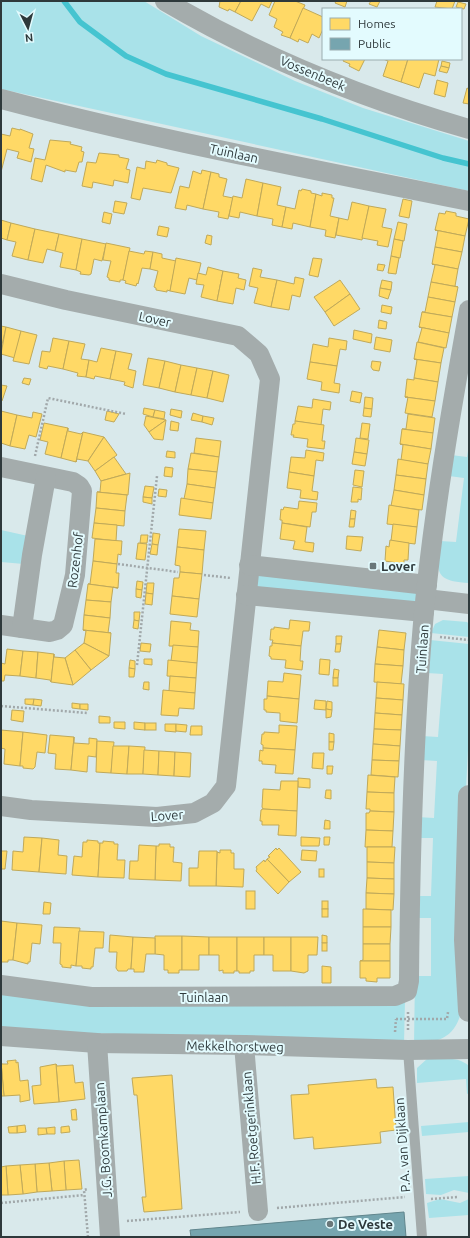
<svg xmlns="http://www.w3.org/2000/svg" width="470" height="1238" viewBox="0 0 470 1238" font-family="Ubuntu,sans-serif">
  <style>
    .green { fill: #a9e2e9 }
    .homes { fill: #ffd966; stroke: #c0a959 }
    .public { fill: #76a5af; stroke: #60858c }
    .lines { fill: none; stroke-linecap: round; stroke-linejoin: round }
    .stream { stroke: #45c4d0; stroke-width: 5.5 }
    .path { stroke: #a1a8aa; stroke-width: 2.5; stroke-dasharray: 2 2; stroke-linecap: butt }
    .service { stroke: #a4acac; stroke-width: 10 }
    .minor { stroke: #a4acac; stroke-width: 20 }
    .tertiary { stroke: #a4acac; stroke-width: 22 }
    .poi-dot { fill: #6a7779; stroke: #e3fbfe; stroke-width: 1.5 }
    .labels { text-anchor: middle; stroke-width: 4; stroke-linejoin: round; paint-order: stroke }
    .street-label { font-size: 13px; fill: #2e393b; stroke: #e3fbfe }
    .poi-label { font-size: 13px; font-weight: bold; fill: #2e393b; stroke: #e3fbfe; text-anchor: start }
  </style>
  <rect width="100%" height="100%" fill="#d9e9eb"/>
  <g class="green">
    <polygon points="1,1 144,1 201,36 295,81 363,108 469,141 469,191 1,89"/>
    <path d="M469,445V583C433,581 437,571 440,541L456,542L464,478L449,476L451,455L467,457Z"/>
    <polygon points="1,530 28,536 24,564 1,562"/>
    <polygon points="259,575 417,593 416,600 414,602 263,591 257,586 255,580"/>
    <polygon points="443,620 467,622 469,624 469,637 431,633 435,624"/>
    <path d="M430,640L469,644V731L465,808L463,1004C457,1036 444,1041 414,1045L415,976H431V918H415V896H431L433,838H417V817L434,818L437,761L421,760L422,736L438,737L443,674L427,673Z"/>
    <polygon points="1,994 405,1000 404,1044 1,1030"/>
    <path d="M427,1059C442,1059 458,1056 469,1066V1093L467,1094L466,1079L417,1083V1068Z"/>
    <polygon points="469,1122 469,1132 422,1136 421,1126"/>
    <polygon points="469,1176 469,1193 454,1190 441,1195 426,1194 425,1179"/>
    <polygon points="440,1199 460,1203 469,1199 469,1215 429,1218 427,1203"/>
  </g>
  <g class="homes">
    <polygon points="220,1 241,1 235,12 229,9 228,11 219,7"/>
    <polygon points="241,1 272,1 269,8 261,4 252,21 235,12"/>
    <polygon points="275,1 295,1 305,5 290,38 281,35 283,32 274,27 277,19 269,15"/>
    <polygon points="336,1 347,1 345,7 335,3"/>
    <polygon points="371,1 380,1 377,7 369,4"/>
    <polygon points="437,1 455,1 452,9 435,7"/>
    <polygon points="458,2 466,4 464,9 456,7"/>
    <polygon points="303,8 323,17 323,29 319,38 312,34 308,43 299,39 298,42 290,38"/>
    <polygon points="344,59 365,59 359,71 349,66 350,64 343,61"/>
    <polygon points="383,59 408,59 401,82 383,76 388,61"/>
    <polygon points="408,59 439,59 435,76 424,73 419,88 401,82"/>
    <polygon points="442,61 450,63 449,68 441,66"/>
    <polygon points="441,66 449,68 447,73 439,71"/>
    <polygon points="437,80 448,83 445,97 434,94"/>
    <polygon points="467,88 469,89 469,104 463,103"/>
    <polygon points="12,128 20,130 20,129 33,134 29,148 34,149 31,162 17,158 19,152 7,149 1,172 1,134 10,136"/>
    <polygon points="50,140 71,142 70,144 82,147 81,151 84,152 82,162 79,162 76,172 65,170 65,172 46,165 42,182 31,179 35,158 45,160"/>
    <polygon points="99,153 119,155 119,157 129,159 126,169 130,170 128,183 114,180 113,186 93,182 92,188 82,186 87,162 96,163"/>
    <polygon points="157,160 167,163 167,165 179,168 171,193 143,188 140,200 131,198 137,167 145,169 146,161 156,163"/>
    <polygon points="202,170 211,172 203,209 187,205 186,210 175,208 180,186 189,188 193,171 201,174"/>
    <polygon points="211,172 219,174 219,177 227,179 223,196 233,198 228,219 218,217 219,212 203,209"/>
    <polygon points="246,179 263,183 257,216 240,212 239,218 229,216 233,196 242,198"/>
    <polygon points="263,183 281,187 277,205 286,207 282,227 272,225 273,219 257,216"/>
    <polygon points="302,189 311,191 311,193 316,194 310,227 293,223 292,229 282,227 286,207 295,209 299,190 301,191"/>
    <polygon points="322,193 332,195 332,198 334,198 330,216 339,218 335,238 325,236 326,230 310,227 316,194 322,196"/>
    <polygon points="403,199 412,201 409,218 399,216"/>
    <polygon points="115,201 127,203 124,214 113,212"/>
    <polygon points="352,202 369,206 362,240 336,235 339,218 348,220"/>
    <polygon points="369,206 386,209 382,227 392,229 388,247 377,245 378,241 362,238"/>
    <polygon points="446,211 456,213 456,216 469,219 465,236 435,230 439,213 445,214"/>
    <polygon points="104,212 112,214 110,224 102,222"/>
    <polygon points="1,220 11,223 7,240 1,238"/>
    <polygon points="398,222 407,224 404,241 394,239"/>
    <polygon points="11,223 35,229 28,260 12,256 16,242 7,240"/>
    <polygon points="159,226 169,228 167,237 157,235"/>
    <polygon points="35,229 59,234 55,251 47,249 43,263 28,260"/>
    <polygon points="435,230 465,236 462,252 435,247 438,231"/>
    <polygon points="59,234 82,239 76,270 60,267 63,253 55,251"/>
    <polygon points="207,235 212,236 211,245 205,243"/>
    <polygon points="82,239 106,244 102,261 94,259 91,274 89,275 80,274 81,272 76,270"/>
    <polygon points="394,239 403,241 400,258 391,256"/>
    <polygon points="106,243 130,248 123,280 120,280 120,282 109,280 109,278 107,277 111,261 103,260"/>
    <polygon points="435,247 462,252 458,269 432,264"/>
    <polygon points="129,251 144,254 145,251 153,252 150,269 142,268 138,284 137,283 136,286 125,283 126,281 123,280"/>
    <polygon points="153,252 162,254 162,258 176,261 170,291 167,290 167,292 156,290 156,288 154,287 158,271 150,269"/>
    <polygon points="391,256 399,258 396,274 388,273"/>
    <polygon points="176,258 201,263 197,280 189,278 185,294 170,291"/>
    <polygon points="313,258 322,259 318,277 309,275"/>
    <polygon points="378,264 385,265 383,271 377,270"/>
    <polygon points="432,264 458,269 455,286 458,287 431,282 435,265"/>
    <polygon points="208,267 223,271 217,301 201,297 204,285 196,284 198,273 206,275"/>
    <polygon points="253,268 262,270 260,277 277,280 271,307 254,303 258,288 249,286"/>
    <polygon points="223,271 239,274 238,278 246,280 244,290 236,288 233,304 217,301"/>
    <polygon points="295,277 304,279 300,297 292,295 289,310 271,307 277,280 294,284"/>
    <polygon points="340,280 350,294 325,312 314,297"/>
    <polygon points="382,280 392,282 391,290 380,288"/>
    <polygon points="431,282 458,287 455,302 428,297"/>
    <polygon points="380,288 391,290 388,299 379,296"/>
    <polygon points="350,294 360,309 334,326 325,312"/>
    <polygon points="428,297 455,302 452,317 422,312 425,312"/>
    <polygon points="382,305 392,307 391,314 381,312"/>
    <polygon points="422,312 452,317 449,333 419,327"/>
    <polygon points="379,320 387,322 386,329 378,328"/>
    <polygon points="1,326 6,327 1,349"/>
    <polygon points="6,327 21,331 15,358 1,354"/>
    <polygon points="419,327 449,333 446,348 418,342 422,328"/>
    <polygon points="354,330 372,334 371,343 353,339"/>
    <polygon points="21,331 37,335 29,364 13,361"/>
    <polygon points="376,337 392,340 390,352 374,349"/>
    <polygon points="53,338 69,341 63,369 48,366 47,369 39,367 42,351 50,352"/>
    <polygon points="329,338 347,341 346,350 340,349 337,366 310,362 313,344 328,347"/>
    <polygon points="69,341 85,344 81,359 89,360 86,377 77,376 78,373 63,369"/>
    <polygon points="417,342 444,348 441,363 414,359"/>
    <polygon points="101,348 116,351 110,379 95,376 94,379 86,377 89,360 97,362"/>
    <polygon points="116,351 132,354 128,369 136,371 133,388 124,385 125,382 110,379"/>
    <polygon points="148,358 165,361 159,388 143,385"/>
    <polygon points="414,359 441,363 438,382 414,378 417,360"/>
    <polygon points="165,361 181,365 175,392 159,388"/>
    <polygon points="372,361 381,362 379,371 373,370 371,367"/>
    <polygon points="310,362 337,366 334,383 340,384 339,393 321,390 322,382 307,379"/>
    <polygon points="181,365 197,368 191,395 175,392"/>
    <polygon points="197,368 213,371 207,398 191,395"/>
    <polygon points="213,371 229,375 223,402 207,398"/>
    <polygon points="24,378 31,379 29,385 22,383"/>
    <polygon points="414,378 438,382 435,401 405,397 407,379 414,380"/>
    <polygon points="1,385 7,386 2,401 1,400"/>
    <polygon points="352,391 362,393 360,403 350,401"/>
    <polygon points="365,397 373,398 372,409 364,408"/>
    <polygon points="405,397 435,401 432,417 405,413 408,397"/>
    <polygon points="313,399 331,402 330,410 323,409 321,425 295,421 298,406 312,408"/>
    <polygon points="144,408 155,410 153,417 143,414"/>
    <polygon points="364,408 372,409 371,417 363,416"/>
    <polygon points="171,409 182,411 181,418 170,415"/>
    <polygon points="155,410 165,412 164,419 153,417"/>
    <polygon points="1,411 17,415 10,446 1,443"/>
    <polygon points="107,411 119,414 114,422 105,420"/>
    <polygon points="33,412 42,414 36,437 29,435 25,449 10,446 17,415 32,418"/>
    <polygon points="193,413 203,416 202,422 191,420"/>
    <polygon points="408,414 435,418 433,433 402,429 406,429"/>
    <polygon points="146,416 166,420 149,432 144,425"/>
    <polygon points="203,416 214,418 212,425 202,422"/>
    <polygon points="166,420 163,440 154,439 149,432"/>
    <polygon points="171,421 179,423 178,431 170,430"/>
    <polygon points="295,421 324,425 322,441 325,441 324,449 307,447 308,439 293,437 294,435 291,435 293,424 295,424"/>
    <polygon points="44,423 68,428 61,458 45,454 48,442 40,440"/>
    <polygon points="362,423 370,424 368,439 360,438"/>
    <polygon points="68,428 68,431 81,434 83,432 76,462 61,458"/>
    <polygon points="402,429 433,433 431,449 400,444"/>
    <polygon points="83,432 104,437 88,461 77,459 76,462"/>
    <polygon points="104,437 117,455 95,471 88,461"/>
    <polygon points="196,438 221,441 219,457 194,453"/>
    <polygon points="356,438 369,440 367,454 354,452"/>
    <polygon points="400,444 431,449 428,464 401,460 403,445"/>
    <polygon points="306,450 324,453 323,461 316,460 314,476 289,472 291,457 305,458"/>
    <polygon points="167,451 175,452 175,458 166,457"/>
    <polygon points="354,452 367,454 365,466 352,464"/>
    <polygon points="191,453 219,457 217,472 188,469"/>
    <polygon points="114,457 126,474 101,481 95,471"/>
    <polygon points="398,459 428,464 426,479 396,475"/>
    <polygon points="165,467 173,468 172,477 164,476"/>
    <polygon points="188,469 217,472 215,488 187,484"/>
    <polygon points="355,470 364,471 362,487 353,485"/>
    <polygon points="289,472 314,476 312,491 318,492 317,500 300,498 301,490 287,488"/>
    <polygon points="130,473 128,495 97,492 100,492 101,481"/>
    <polygon points="396,475 426,479 424,495 394,490"/>
    <polygon points="187,484 215,488 213,503 184,499"/>
    <polygon points="145,486 154,487 152,498 143,497"/>
    <polygon points="353,487 362,488 361,500 358,499 358,502 351,502"/>
    <polygon points="159,489 167,490 166,497 158,496"/>
    <polygon points="394,490 424,495 422,510 391,506"/>
    <polygon points="97,492 127,495 125,511 96,508"/>
    <polygon points="143,497 152,498 152,504 143,502"/>
    <polygon points="181,498 213,503 211,519 179,515"/>
    <polygon points="299,501 317,503 316,512 312,512 310,527 282,523 282,520 280,520 281,509 283,510 284,507 298,509"/>
    <polygon points="389,505 419,510 417,527 387,524"/>
    <polygon points="96,508 125,511 124,526 94,523"/>
    <polygon points="351,510 356,511 355,519 350,519"/>
    <polygon points="350,519 355,519 354,527 349,527"/>
    <polygon points="94,523 117,525 116,541 92,538"/>
    <polygon points="282,523 307,527 305,542 314,543 313,552 293,549 295,541 280,539"/>
    <polygon points="393,524 417,527 415,544 391,541"/>
    <polygon points="179,529 206,531 204,550 177,547"/>
    <polygon points="153,533 160,534 158,545 152,544"/>
    <polygon points="141,535 148,535 147,543 140,543"/>
    <polygon points="347,536 363,537 361,551 346,549"/>
    <polygon points="95,539 122,541 121,555 118,554 117,564 93,561"/>
    <polygon points="390,540 409,543 408,560 404,560 404,564 385,561 386,546 389,547"/>
    <polygon points="138,543 147,544 145,560 136,559"/>
    <polygon points="152,544 158,545 157,555 150,554"/>
    <polygon points="177,547 204,550 202,574 180,572 180,566 175,565"/>
    <polygon points="93,561 117,564 116,573 119,573 118,588 88,584 90,584"/>
    <polygon points="180,572 202,574 199,599 172,596 174,578 179,578"/>
    <polygon points="137,581 143,582 142,590 136,589"/>
    <polygon points="147,583 154,583 153,594 146,593"/>
    <polygon points="88,584 118,588 113,587 111,602 86,600"/>
    <polygon points="136,589 142,590 141,598 136,597"/>
    <polygon points="146,593 153,594 152,605 145,604"/>
    <polygon points="172,596 199,599 197,617 170,614"/>
    <polygon points="86,600 111,602 110,618 84,615"/>
    <polygon points="134,612 140,612 139,621 134,620"/>
    <polygon points="84,615 110,618 108,633 111,633 83,630"/>
    <polygon points="134,620 139,621 138,629 133,628"/>
    <polygon points="290,620 310,622 309,631 303,631 301,646 272,643 273,640 270,640 271,629 274,629 274,627 289,629"/>
    <polygon points="171,621 191,623 190,630 199,631 198,647 169,646"/>
    <polygon points="83,630 111,633 109,656 84,643 86,631"/>
    <polygon points="379,630 406,633 404,650 377,647"/>
    <polygon points="336,636 342,636 341,644 336,644"/>
    <polygon points="84,643 109,656 91,670 75,650"/>
    <polygon points="141,643 151,644 150,652 140,651"/>
    <polygon points="272,643 301,646 300,661 303,661 302,670 285,668 286,660 271,659 271,657 269,656 270,646 272,646"/>
    <polygon points="336,644 341,644 340,652 335,652"/>
    <polygon points="173,645 198,647 197,663 171,661"/>
    <polygon points="377,647 404,650 403,666 375,664"/>
    <polygon points="7,649 23,651 20,676 5,675 4,681 1,681 1,663 5,664"/>
    <polygon points="75,650 91,670 73,685 65,658"/>
    <polygon points="23,651 38,652 36,678 20,676"/>
    <polygon points="38,652 54,654 51,682 50,680 36,678"/>
    <polygon points="54,654 54,657 65,658 73,685 51,682"/>
    <polygon points="144,659 152,659 152,665 144,664"/>
    <polygon points="320,659 330,660 329,675 319,674"/>
    <polygon points="130,660 135,661 135,669 129,668"/>
    <polygon points="168,660 197,663 196,678 167,676"/>
    <polygon points="375,664 403,666 401,684 374,682"/>
    <polygon points="129,668 135,669 134,677 129,677"/>
    <polygon points="334,669 339,670 338,678 333,678"/>
    <polygon points="284,673 301,675 299,699 267,696 268,681 283,682"/>
    <polygon points="170,676 196,678 195,693 169,691"/>
    <rect x="333" y="678" width="5" height="8"/>
    <polygon points="144,682 149,682 149,690 143,689"/>
    <polygon points="377,682 404,684 403,700 376,698"/>
    <polygon points="163,690 195,693 194,709 179,708 178,716 161,715"/>
    <polygon points="267,696 299,699 297,723 280,721 280,713 266,712 266,710 264,710 264,699 267,699"/>
    <polygon points="376,698 403,700 402,715 375,713"/>
    <polygon points="25,699 34,699 33,705 25,704"/>
    <polygon points="34,699 42,700 41,706 33,705"/>
    <polygon points="315,700 326,701 326,710 314,709"/>
    <polygon points="327,701 332,702 332,710 326,709"/>
    <polygon points="72,703 80,704 80,709 72,708"/>
    <polygon points="80,704 88,704 88,710 80,709"/>
    <polygon points="326,709 332,710 331,717 326,718"/>
    <polygon points="12,710 24,711 23,722 11,720"/>
    <polygon points="375,713 402,715 401,730 374,729"/>
    <polygon points="99,716 110,717 110,723 99,723"/>
    <polygon points="114,722 125,722 125,729 114,728"/>
    <polygon points="134,722 145,723 145,730 134,729"/>
    <rect x="145" y="723" width="11" height="7"/>
    <polygon points="165,724 176,724 176,732 165,731"/>
    <polygon points="176,724 187,725 186,732 176,731"/>
    <polygon points="279,725 297,726 295,750 263,748 263,745 261,744 262,734 264,734 264,732 279,733"/>
    <polygon points="191,726 202,726 202,735 190,735"/>
    <polygon points="374,729 401,730 400,746 373,744"/>
    <polygon points="1,730 23,732 20,766 4,764 5,749 1,748"/>
    <polygon points="23,732 47,735 45,753 37,752 35,767 33,769 23,768 23,766 20,766"/>
    <polygon points="329,733 334,734 334,742 329,742"/>
    <polygon points="50,735 74,737 71,770 55,769 56,754 48,753"/>
    <polygon points="74,737 74,743 89,744 89,738 97,739 96,757 88,756 87,772 71,770"/>
    <polygon points="97,741 114,742 111,773 96,772"/>
    <polygon points="329,742 334,742 333,750 329,750"/>
    <polygon points="373,744 400,746 399,761 372,760"/>
    <polygon points="113,746 129,746 127,774 111,773"/>
    <polygon points="129,746 145,747 143,774 127,774"/>
    <polygon points="263,748 295,750 293,774 275,773 276,765 262,764 262,761 259,761 260,750 263,751"/>
    <polygon points="144,750 159,751 158,775 143,774"/>
    <polygon points="159,751 175,752 174,776 158,775"/>
    <polygon points="175,752 191,753 190,777 174,776"/>
    <polygon points="313,753 324,753 323,769 312,768"/>
    <polygon points="372,760 399,761 398,777 371,775"/>
    <polygon points="327,766 333,766 332,774 327,774"/>
    <polygon points="368,775 395,777 394,793 367,792"/>
    <polygon points="298,778 310,779 310,788 298,787"/>
    <polygon points="281,781 298,781 297,811 263,809 262,807 263,789 280,790"/>
    <polygon points="326,790 331,790 331,799 325,798"/>
    <polygon points="367,792 394,793 394,812 370,811 370,809 366,809"/>
    <polygon points="263,809 297,811 296,836 278,835 279,825 262,825 262,821 260,821 261,810"/>
    <polygon points="370,811 394,812 393,831 366,830 366,813 369,813"/>
    <polygon points="325,820 330,821 330,829 324,829"/>
    <polygon points="366,830 393,831 392,847 365,847"/>
    <polygon points="24,837 42,838 39,872 12,870 13,851 23,852"/>
    <polygon points="301,837 320,838 319,846 301,846"/>
    <polygon points="324,837 330,837 329,845 324,845"/>
    <polygon points="42,838 59,840 58,855 67,856 66,874 39,872"/>
    <polygon points="87,840 98,841 98,843 100,843 98,877 72,875 74,856 82,857 83,842 87,842"/>
    <polygon points="103,841 114,842 114,844 118,844 117,860 125,860 124,878 98,877 100,843 103,843"/>
    <polygon points="159,844 170,844 170,847 174,847 173,862 182,863 181,881 155,880 156,846 159,846"/>
    <polygon points="139,845 156,846 155,880 129,879 130,861 138,861"/>
    <polygon points="367,847 395,847 394,863 367,862"/>
    <polygon points="276,848 277,850 279,848 301,872 289,882 267,859 270,857 268,856"/>
    <polygon points="220,850 231,850 231,853 234,853 234,869 244,869 243,887 216,886 217,852 220,853"/>
    <polygon points="302,850 317,851 316,861 301,860"/>
    <polygon points="1,851 7,851 5,869 1,869"/>
    <polygon points="199,851 217,851 216,886 189,886 189,868 198,868"/>
    <polygon points="267,859 289,882 278,894 256,871 257,869 256,867 264,860 265,862"/>
    <polygon points="367,862 394,863 394,879 367,878"/>
    <rect x="319" y="869" width="5" height="8"/>
    <polygon points="367,878 394,879 394,894 366,893"/>
    <rect x="246" y="891" width="9" height="18"/>
    <polygon points="366,893 394,894 393,910 366,909"/>
    <rect x="322" y="901" width="6" height="8"/>
    <polygon points="44,902 51,903 50,914 43,914"/>
    <rect x="322" y="909" width="6" height="8"/>
    <polygon points="363,909 391,910 391,927 363,927"/>
    <polygon points="1,921 17,923 13,960 8,960 8,962 1,962"/>
    <polygon points="17,923 42,925 40,944 32,943 30,962 28,962 28,964 13,960"/>
    <polygon points="54,927 80,928 76,966 71,965 71,968 62,967 62,965 60,964 61,943 53,943"/>
    <polygon points="363,927 391,927 390,944 363,944"/>
    <polygon points="79,931 104,932 103,948 95,948 93,967 91,967 91,969 82,968 82,966 76,966"/>
    <polygon points="110,935 133,937 131,969 128,969 127,971 118,971 116,968 117,952 109,952"/>
    <polygon points="322,935 327,936 327,943 322,943"/>
    <polygon points="155,936 182,936 182,970 179,970 179,973 168,973 168,970 164,970 164,955 155,954"/>
    <polygon points="182,936 209,937 209,955 199,955 199,970 182,970"/>
    <polygon points="133,937 155,938 155,954 146,954 144,972 134,972 134,969 131,969"/>
    <polygon points="209,937 237,937 237,971 234,971 234,973 223,973 223,970 219,971 219,955 209,955"/>
    <polygon points="237,937 264,937 264,955 254,955 254,971 250,971 250,973 239,973 239,971 237,971"/>
    <polygon points="264,937 291,937 291,971 273,971 273,955 264,955"/>
    <polygon points="291,937 318,937 317,955 308,955 308,971 304,973 291,971"/>
    <rect x="322" y="943" width="5" height="8"/>
    <polygon points="363,944 390,944 390,961 360,961 363,960"/>
    <polygon points="360,961 390,961 390,978 377,978 377,982 366,981 366,978 360,978"/>
    <polygon points="322,966 331,967 331,983 322,983"/>
    <polygon points="16,1060 16,1063 18,1062 20,1081 28,1080 30,1100 20,1102 20,1095 4,1096 1,1062 2,1064 8,1064 7,1061"/>
    <polygon points="1,1062 4,1096 1,1096"/>
    <polygon points="56,1064 57,1066 73,1065 75,1083 83,1082 85,1099 59,1102"/>
    <polygon points="56,1064 59,1102 34,1104 32,1086 41,1085 40,1067"/>
    <polygon points="172,1075 182,1209 144,1212 142,1197 146,1197 137,1095 134,1095 132,1078"/>
    <polygon points="376,1079 377,1088 393,1087 396,1130 380,1132 381,1143 314,1149 313,1137 294,1139 291,1095 309,1094 308,1085"/>
    <polygon points="76,1109 77,1120 72,1120 71,1110"/>
    <polygon points="25,1125 26,1132 17,1133 17,1126"/>
    <polygon points="17,1126 17,1133 9,1133 8,1127"/>
    <polygon points="69,1126 70,1132 61,1133 61,1127"/>
    <polygon points="55,1127 55,1134 47,1134 46,1128"/>
    <polygon points="38,1128 46,1128 47,1134 38,1135"/>
    <polygon points="79,1160 82,1189 66,1190 64,1161"/>
    <polygon points="64,1161 66,1190 52,1191 49,1163"/>
    <polygon points="49,1163 52,1191 37,1192 35,1164"/>
    <polygon points="35,1164 37,1192 23,1194 20,1165"/>
    <polygon points="20,1165 23,1194 8,1195 6,1166"/>
    <polygon points="6,1166 8,1195 1,1195 1,1167"/>
  </g>
  <polygon class="public" points="404,1212 406,1237 191,1237 190,1230"/>
  <g class="lines">
    <polyline class="stream" points="64,1 80,22 126,56 166,74 322,119 443,158 469,164"/>
    <g class="path">
      <polyline points="35,456 48,398 126,414"/>
      <polyline points="118,564 178,572"/>
      <polyline points="204,575 231,578"/>
      <polyline points="440,637 469,640"/>
      <polyline points="137,665 157,476"/>
      <polyline points="1,706 87,713"/>
      <polyline points="408,1012 408,1032"/>
      <polyline points="396,1019 447,1019 448,1012"/>
      <polyline points="395,1032 396,1019"/>
      <polyline points="431,1199 458,1197"/>
      <polyline points="1,1203 84,1195"/>
      <polyline points="277,1208 405,1197"/>
      <polyline points="127,1221 240,1212"/>
      <polyline points="88,1237 84,1190 88,1189"/>
    </g>
    <polyline class="service" points="408,1050 422,1237"/>
    <g class="minor">
      <path d="M165,1C259,56 364,99 469,129"/>
      <path d="M1,99C155,140 313,169 469,201"/>
      <polyline points="1,284 66,300 238,336 259,354 270,379 226,786 213,803 194,813 157,817 31,810 1,806"/>
      <polyline points="1,467 73,482 79,486 82,491 75,575 63,625 57,630 50,632 1,625"/>
      <polyline points="249,565 427,585"/>
      <polyline points="246,595 424,612"/>
      <polyline points="426,599 469,604"/>
      <polyline points="22,628 32,555 46,477"/>
      <path d="M1,985L91,997L395,996L407,991L409,981C410,857 413,734 424,612C434,510 451,410 469,310"/>
      <polyline points="1,1036 97,1043 244,1045 408,1050 469,1049"/>
      <polyline points="97,1043 110,1237"/>
      <polyline points="244,1045 258,1211"/>
    </g>
    <polyline class="tertiary" points="469,796 465,940 469,1011"/>
  </g>
  <g class="poi-dot">
    <rect x="369" y="562" width="8" height="8" rx="2"/>
    <circle cx="330" cy="1224" r="4"/>
  </g>
  <g class="labels">
    <g class="street-label">
      <text transform="translate(313 73) rotate(23)" y="5">Vossenbeek</text>
      <text transform="translate(234 153) rotate(12)" y="5">Tuinlaan</text>
      <text transform="translate(155 319) rotate(12)" y="5">Lover</text>
      <text transform="translate(75 560) rotate(-83)" y="5">Rozenhof</text>
      <text transform="translate(422 649) rotate(-86)" y="5">Tuinlaan</text>
      <text transform="translate(167 815) rotate(-4)" y="5">Lover</text>
      <text x="204" y="1002">Tuinlaan</text>
      <text transform="translate(235 1046) rotate(1)" y="5">Mekkelhorstweg</text>
      <text transform="translate(251 1128) rotate(-95)" y="5">H.F. Roetgerinklaan</text>
      <text transform="translate(103 1140) rotate(-94)" y="5">J.G. Boomkamplaan</text>
      <text transform="translate(402 1145) rotate(-94)" y="5">P.A. van Dijklaan</text>
    </g>
    <g class="poi-label">
      <text x="381" y="571">Lover</text>
      <text x="338" y="1229">De Veste</text>
    </g>
  </g>
  <rect width="470" height="1238" fill="none" stroke="#2e393b" stroke-width="4"/>
  <rect x="322" y="8" width="140" height="52" fill="#e3fbfe" stroke="#9badb0"/>
  <rect x="330" y="18" width="20" height="12" fill="#ffd966" stroke="#9badb0"/>
  <text x="358" y="28" font-size="12" fill="#2e393b">Homes</text>
  <rect x="330" y="38" width="20" height="12" fill="#76a5af" stroke="#9badb0"/>
  <text x="358" y="48" font-size="12" fill="#2e393b">Public</text>
  <g transform="translate(28 28) rotate(174)" stroke="#e3fbfe" stroke-width="3" paint-order="stroke">
  <path d="M0-3L7 15L0 10L-7 15Z" fill="#2e393b"/>
  <text y="-6" font-size="11" font-weight="bold" text-anchor="middle" fill="#2e393b">N</text>
  </g>
</svg>
